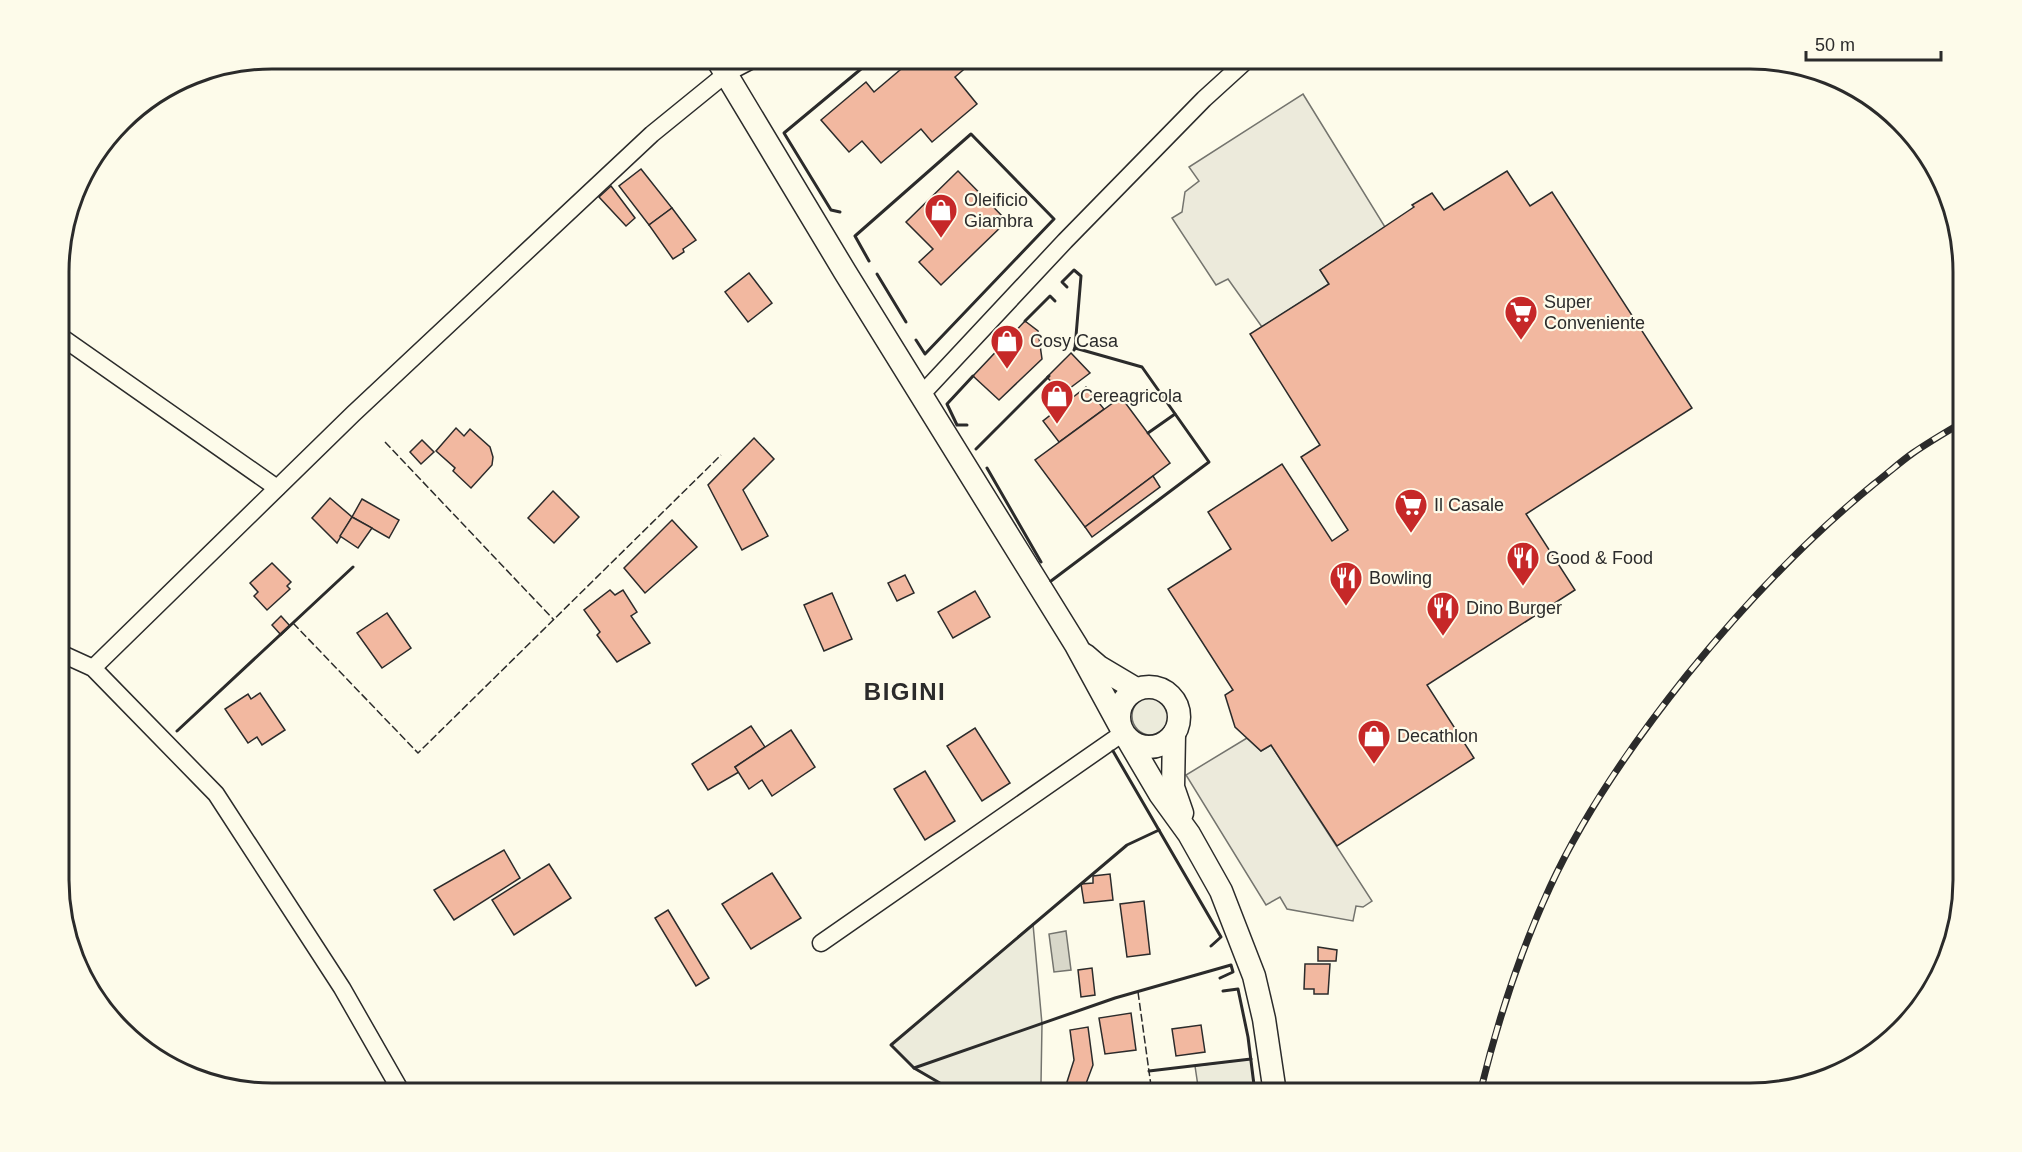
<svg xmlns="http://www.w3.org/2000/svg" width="2022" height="1152" viewBox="0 0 2022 1152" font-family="Arial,sans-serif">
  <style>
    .green { fill: #ecebdb; stroke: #74746e; stroke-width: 1.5 }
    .parking { fill: #eceadb; stroke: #74746e; stroke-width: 1.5 }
    .water { fill: #d8d7c9; stroke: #74746e; stroke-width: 1.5 }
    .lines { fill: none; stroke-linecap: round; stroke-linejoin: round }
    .stream { stroke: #d8d7c9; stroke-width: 5 }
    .building { fill: #f2b8a0; stroke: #2b2b2b; stroke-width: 1.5 }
    .minor-casing { stroke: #2b2b2b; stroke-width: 19 }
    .secondary-casing { stroke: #2b2b2b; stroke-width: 25 }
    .minor { stroke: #fdfbea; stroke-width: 16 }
    .secondary { stroke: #fdfbea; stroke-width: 22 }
    .rail-casing { stroke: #2b2b2b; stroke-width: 7 }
    .rail { stroke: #fdfbea; stroke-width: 4.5; stroke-dasharray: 14; stroke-linecap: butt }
    .fence { stroke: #2b2b2b; stroke-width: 1.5; stroke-dasharray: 8 3; stroke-linecap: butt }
    .wall { stroke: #2b2b2b; stroke-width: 3 }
    .labels { text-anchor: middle; stroke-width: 4.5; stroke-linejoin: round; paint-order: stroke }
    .poi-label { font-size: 18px; fill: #2b2b2b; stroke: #fdfbea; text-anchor: start }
    .district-label { font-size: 24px; font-weight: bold; letter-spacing: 1.5px; fill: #2b2b2b; stroke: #fdfbea }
    .rim { fill: none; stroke: #2b2b2b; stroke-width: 3 }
  </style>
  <rect width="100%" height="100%" fill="#fdfbea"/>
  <g class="green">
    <circle cx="1151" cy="716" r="19"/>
    <polygon points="1033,924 1042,1024 1041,1083 1037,1093 957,1093 914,1068 891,1045"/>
    <polygon points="1251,1059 1255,1093 1199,1093 1195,1066"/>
  </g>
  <g class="parking">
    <polygon points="1303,94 1385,227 1320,270 1329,284 1262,327 1228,279 1216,285 1172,218 1182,212 1185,192 1199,181 1189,167"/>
    <polygon points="1247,738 1261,751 1271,745 1372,901 1363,907 1356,906 1353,921 1287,909 1280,897 1266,905 1186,775"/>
  </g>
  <polygon class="water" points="1066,931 1071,970 1054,972 1049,934"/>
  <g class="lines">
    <polyline class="stream" points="1855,86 1859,92 1874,104"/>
  </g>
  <g class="building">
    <polygon points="913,59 976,59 955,77 977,104 932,142 921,129 881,163 862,141 849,152 821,120 866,82 874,92"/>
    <polygon points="641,169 672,208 649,225 619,186"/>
    <polygon points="958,171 1007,221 941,285 919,262 933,249 906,222"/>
    <polygon points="1507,171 1530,206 1552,192 1692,408 1526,514 1575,590 1427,685 1474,758 1337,846 1271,745 1261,751 1235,727 1225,695 1233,690 1168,589 1231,549 1208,512 1282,464 1332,541 1348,530 1301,457 1320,445 1250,334 1329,284 1320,270 1414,207 1412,205 1432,193 1444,210"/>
    <polygon points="611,186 635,218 626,226 599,197"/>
    <polygon points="672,208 696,240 683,249 684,252 673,259 649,225"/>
    <polygon points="749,273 772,303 748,322 725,292"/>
    <polygon points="1025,321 1038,331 1042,359 999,400 973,376"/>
    <polygon points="1071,353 1090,373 1062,394 1047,377"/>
    <polygon points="1086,387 1104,409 1059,442 1043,421"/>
    <polygon points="1121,397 1170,463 1085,527 1035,460"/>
    <polygon points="456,428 464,436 470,429 490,447 493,457 492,465 471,488 453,471 455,468 436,451"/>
    <polygon points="754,438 774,459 743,490 768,536 742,550 708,485"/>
    <polygon points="422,440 434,452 421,464 410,452"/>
    <polygon points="1153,476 1160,487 1092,537 1085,527"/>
    <polygon points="553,491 579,517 554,543 528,518"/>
    <polygon points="330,498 352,517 337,543 312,518"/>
    <polygon points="362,499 399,520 389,538 352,517"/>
    <polygon points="352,517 372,528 358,548 340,536"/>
    <polygon points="672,520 697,547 645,593 624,568"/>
    <polygon points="272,563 291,582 287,586 290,589 267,610 254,596 258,592 250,583"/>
    <polygon points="905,575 914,593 897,601 888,583"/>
    <polygon points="610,590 615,595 623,590 637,612 631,616 650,643 617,662 597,635 600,632 584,610"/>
    <polygon points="975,591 990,617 953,638 938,612"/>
    <polygon points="832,593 852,639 824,651 804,605"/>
    <polygon points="387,613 411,648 382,668 357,633"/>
    <polygon points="281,616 290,626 281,635 272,625"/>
    <polygon points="260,693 285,730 262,745 257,737 248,743 225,709 248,694 251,699"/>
    <polygon points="751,726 765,747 735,767 739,772 708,790 692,764"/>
    <polygon points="975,728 1010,783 982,801 947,746"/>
    <polygon points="791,730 815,767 772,796 762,780 749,789 735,767"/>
    <polygon points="925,771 955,821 925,840 894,789"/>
    <polygon points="504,850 520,878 454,920 434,890"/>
    <polygon points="549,864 571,898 514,935 492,900"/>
    <polygon points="772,873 801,918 751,949 722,904"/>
    <polygon points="1110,874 1113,900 1084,903 1081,884 1093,883 1093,876"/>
    <polygon points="1144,901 1150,954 1127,957 1120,904"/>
    <polygon points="668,910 709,978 696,986 655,918"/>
    <polygon points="1318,947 1337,950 1336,961 1318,961"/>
    <polygon points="1305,964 1330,964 1328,994 1314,994 1314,989 1304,989"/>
    <polygon points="1092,968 1095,995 1081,997 1078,970"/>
    <polygon points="1131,1013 1136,1050 1105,1054 1099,1018"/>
    <polygon points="1201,1025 1205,1052 1176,1056 1172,1029"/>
    <polygon points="1088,1027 1093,1065 1084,1089 1081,1093 1058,1093 1066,1085 1074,1060 1070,1030"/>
  </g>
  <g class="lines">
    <g class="minor-casing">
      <g id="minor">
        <polyline points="60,336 277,488"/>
        <polyline points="921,395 1065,241 1204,99 1248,59"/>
        <polyline points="60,653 93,668 216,794 342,988 402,1093"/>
        <polyline points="93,668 353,414 652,134 727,73 754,59"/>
        <polyline points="821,943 1123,733"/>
      </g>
    </g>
    <g class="secondary-casing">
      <g id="secondary">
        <polyline points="717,59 845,272 1076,645 1119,724"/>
        <polyline points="1085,655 1099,667 1136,689"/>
        <circle cx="1149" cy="717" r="30"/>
        <polyline points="1174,734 1173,787 1182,813"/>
        <polyline points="1127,738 1160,794 1189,834 1221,891 1254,976 1264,1019 1275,1093"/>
      </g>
    </g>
    <use href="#minor" class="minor"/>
    <use href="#secondary" class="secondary"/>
    <g class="rail-casing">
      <path id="rail" d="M1480,1093C1497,1023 1519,954 1550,887C1585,811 1635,740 1687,675C1744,605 1804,541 1874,484C1887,474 1900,462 1913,453C1929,442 1946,432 1963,422"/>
    </g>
    <use href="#rail" class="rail"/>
    <g class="fence">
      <polyline points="385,442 554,620"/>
      <polyline points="293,623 418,753 721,455"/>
      <polyline points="1138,992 1152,1093"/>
    </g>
    <g class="wall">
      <polyline points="840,212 831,210 784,133 873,59"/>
      <polyline points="869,261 855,236 971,134 1054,219 925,354 916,340"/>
      <polyline points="877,274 906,322"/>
      <polyline points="1067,287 1062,282 1074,270 1081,276 1075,348 1074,350"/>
      <polyline points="1025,321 1050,296 1055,301"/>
      <polyline points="967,425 957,425 947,404 973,376"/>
      <polyline points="1148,433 1175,414"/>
      <polyline points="976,449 1049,376"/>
      <polyline points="987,468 1041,562"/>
      <polyline points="1051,581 1209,462 1142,367 1075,348"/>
      <polyline points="177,731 353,567"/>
      <polyline points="1113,751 1221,937 1211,946"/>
      <polyline points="1223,991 1238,989 1248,1037 1255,1093"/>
      <polyline points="914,1068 1115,998 1231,965 1233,972 1220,978"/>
      <polyline points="1149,1071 1251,1059"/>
      <polyline points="957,1093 914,1068 891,1045 1127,845 1159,830"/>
    </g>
  </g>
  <defs>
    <g id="shop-pin" transform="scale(1.725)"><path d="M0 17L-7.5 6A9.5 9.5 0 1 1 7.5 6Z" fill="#c62828" stroke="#fdfbea"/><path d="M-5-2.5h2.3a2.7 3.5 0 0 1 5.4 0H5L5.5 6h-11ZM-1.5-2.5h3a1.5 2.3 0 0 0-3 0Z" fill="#fff"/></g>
    <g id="supermarket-pin" transform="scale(1.725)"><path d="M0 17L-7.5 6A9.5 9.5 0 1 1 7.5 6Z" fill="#c62828" stroke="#fdfbea"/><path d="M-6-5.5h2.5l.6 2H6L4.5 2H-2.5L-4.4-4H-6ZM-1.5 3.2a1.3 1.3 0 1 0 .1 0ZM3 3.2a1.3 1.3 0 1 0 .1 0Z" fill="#fff"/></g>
    <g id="restaurant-pin" transform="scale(1.725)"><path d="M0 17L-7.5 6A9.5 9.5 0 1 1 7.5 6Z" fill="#c62828" stroke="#fdfbea"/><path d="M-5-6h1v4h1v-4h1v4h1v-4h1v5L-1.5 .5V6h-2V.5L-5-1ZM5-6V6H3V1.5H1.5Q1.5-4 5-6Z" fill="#fff"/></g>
  </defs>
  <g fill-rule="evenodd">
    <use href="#shop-pin" x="941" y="210"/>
    <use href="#supermarket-pin" x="1521" y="312"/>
    <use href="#shop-pin" x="1007" y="341"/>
    <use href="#shop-pin" x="1057" y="396"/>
    <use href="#supermarket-pin" x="1411" y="505"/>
    <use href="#restaurant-pin" x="1523" y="558"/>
    <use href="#restaurant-pin" x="1346" y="578"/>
    <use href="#restaurant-pin" x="1443" y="608"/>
    <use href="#shop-pin" x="1374" y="736"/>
  </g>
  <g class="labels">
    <g class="poi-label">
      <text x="964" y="206">Oleificio<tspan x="964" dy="21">Giambra</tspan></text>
      <text x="1544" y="308">Super<tspan x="1544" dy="21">Conveniente</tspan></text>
      <text x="1030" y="347">Cosy Casa</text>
      <text x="1080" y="402">Cereagricola</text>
      <text x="1434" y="511">Il Casale</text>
      <text x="1546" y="564">Good &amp; Food</text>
      <text x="1369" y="584">Bowling</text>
      <text x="1466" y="614">Dino Burger</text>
      <text x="1397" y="742">Decathlon</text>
    </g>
    <g class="district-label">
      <text x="905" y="700">BIGINI</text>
    </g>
  </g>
  <path d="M0 0H2022V1152H0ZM272 69H1750A203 203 0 0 1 1953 272V880A203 203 0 0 1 1750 1083H272A203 203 0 0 1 69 880V272A203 203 0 0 1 272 69Z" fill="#fdfbea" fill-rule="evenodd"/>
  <path class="rim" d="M272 69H1750A203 203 0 0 1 1953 272V880A203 203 0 0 1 1750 1083H272A203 203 0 0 1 69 880V272A203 203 0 0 1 272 69Z"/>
  <path d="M1806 51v9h135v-9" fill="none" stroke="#2b2b2b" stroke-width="3"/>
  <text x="1815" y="51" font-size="18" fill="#2b2b2b" stroke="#fdfbea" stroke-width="4.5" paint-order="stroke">50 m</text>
</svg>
